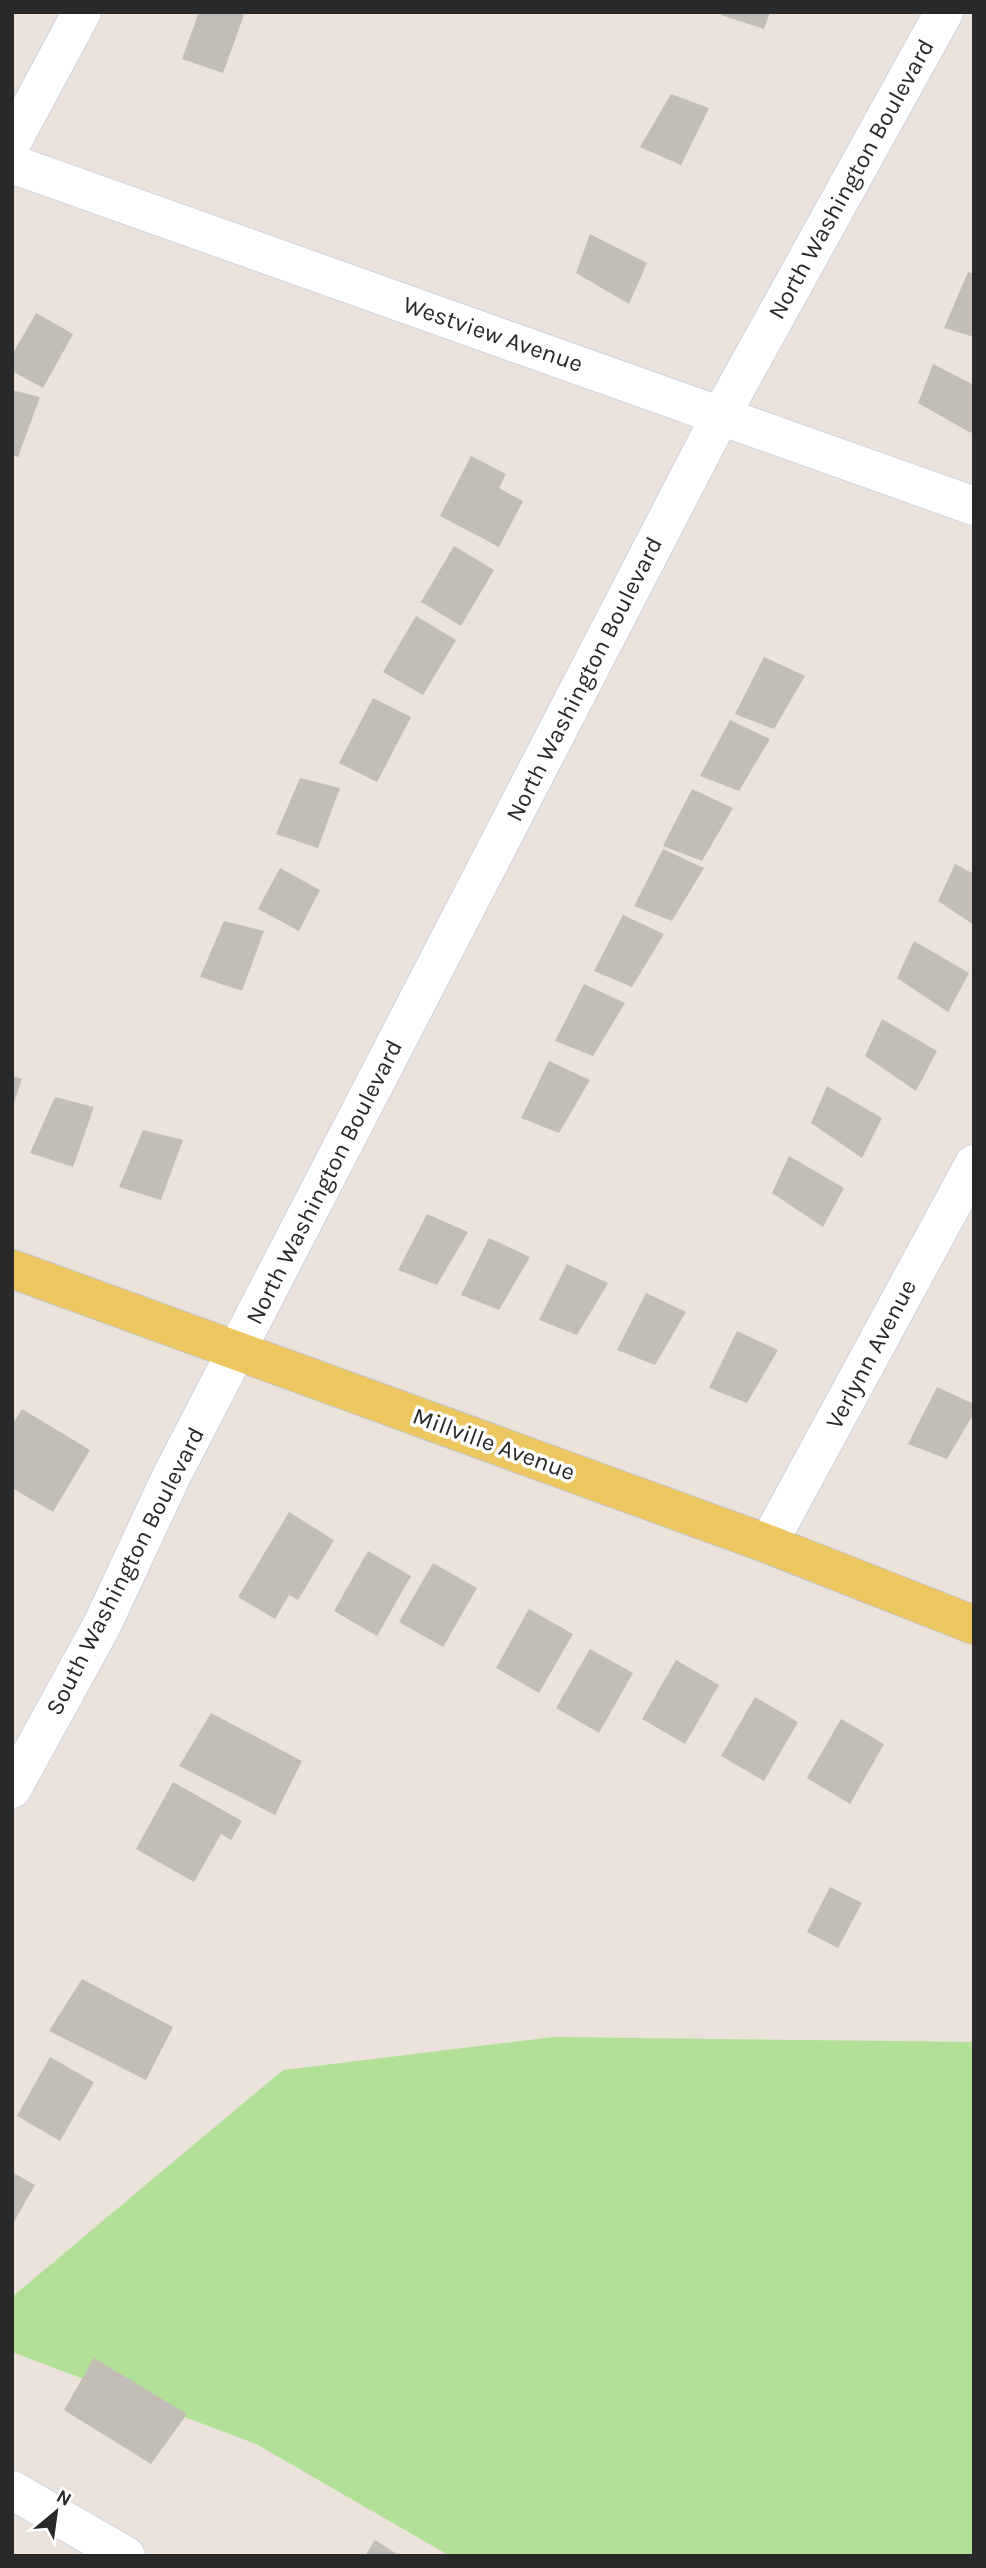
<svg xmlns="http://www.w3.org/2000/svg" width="986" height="2568" viewBox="0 0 986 2568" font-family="Karla,sans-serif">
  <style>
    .green { fill: #b3e098 }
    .building { fill: #c3bdb7 }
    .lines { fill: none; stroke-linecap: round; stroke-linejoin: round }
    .minor-casing { stroke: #d0d4e1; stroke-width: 40 }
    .major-casing { stroke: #c3c3c3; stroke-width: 40 }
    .minor { stroke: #fff; stroke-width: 38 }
    .major { stroke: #ecc65e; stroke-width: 38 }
    .labels { text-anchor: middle; stroke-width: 7; stroke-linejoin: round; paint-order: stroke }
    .street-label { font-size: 24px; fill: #292929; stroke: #fff }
  </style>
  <rect width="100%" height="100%" fill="#ebe3db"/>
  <polygon class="green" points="554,2037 974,2042 974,2556 450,2556 256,2444 12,2352 12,2297 283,2070"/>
  <g class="building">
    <polygon points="199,12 237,12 244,15 223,73 182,59"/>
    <polygon points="722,12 770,12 764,29 721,15"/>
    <polygon points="671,94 709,108 681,165 640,147"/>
    <polygon points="590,234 647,263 629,304 576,273"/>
    <polygon points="968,272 974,274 974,337 944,328"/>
    <polygon points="36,313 73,334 43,388 12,371 12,355"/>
    <polygon points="933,364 974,385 974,428 971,433 918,403"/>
    <polygon points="12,390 40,397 18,457 12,455"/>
    <polygon points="471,456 506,474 499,488 523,501 499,547 440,516"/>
    <polygon points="454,546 494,570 461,626 421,602"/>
    <polygon points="416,616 456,640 423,695 383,672"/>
    <polygon points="764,657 805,676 774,729 735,714"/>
    <polygon points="373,698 411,717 377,782 339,763"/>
    <polygon points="730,720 770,739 739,791 700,776"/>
    <polygon points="300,778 340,788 318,848 276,834"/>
    <polygon points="692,789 733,808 702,861 663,846"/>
    <polygon points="663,849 704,868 672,921 634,906"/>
    <polygon points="955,864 974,874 974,925 938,901"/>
    <polygon points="280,868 320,890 299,931 258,909"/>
    <polygon points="623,915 664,934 632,987 594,971"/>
    <polygon points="224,921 264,931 242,991 200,977"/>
    <polygon points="914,941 969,973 948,1012 897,978"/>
    <polygon points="584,984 625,1003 593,1056 555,1041"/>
    <polygon points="882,1019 937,1051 916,1091 865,1056"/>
    <polygon points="549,1061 590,1080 559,1133 521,1118"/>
    <polygon points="12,1076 22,1079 13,1105 12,1105"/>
    <polygon points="827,1086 882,1118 862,1158 811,1123"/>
    <polygon points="55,1097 94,1107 73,1167 30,1153"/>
    <polygon points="143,1130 183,1140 161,1200 119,1187"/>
    <polygon points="789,1156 844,1188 823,1227 772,1193"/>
    <polygon points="427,1214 468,1232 437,1285 398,1270"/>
    <polygon points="489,1238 530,1257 499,1310 461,1295"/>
    <polygon points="567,1264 608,1283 577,1335 539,1320"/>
    <polygon points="646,1293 686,1312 655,1365 617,1350"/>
    <polygon points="737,1331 778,1350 747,1403 709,1388"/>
    <polygon points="937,1387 974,1404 974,1413 947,1459 908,1444"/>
    <polygon points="22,1409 90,1450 53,1512 12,1488 12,1425"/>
    <polygon points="289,1512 334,1540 298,1600 289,1595 275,1619 238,1597"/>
    <polygon points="368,1551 411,1576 377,1636 334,1611"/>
    <polygon points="433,1563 477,1588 443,1647 399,1622"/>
    <polygon points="529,1609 573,1634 539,1693 496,1668"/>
    <polygon points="590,1649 633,1673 599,1733 556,1708"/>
    <polygon points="676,1660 719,1685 685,1744 642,1719"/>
    <polygon points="755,1697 798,1722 764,1781 721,1756"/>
    <polygon points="211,1713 302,1761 275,1815 179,1766"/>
    <polygon points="841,1719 884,1744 850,1804 807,1778"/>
    <polygon points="173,1782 242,1821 231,1840 221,1834 194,1882 136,1849"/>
    <polygon points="830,1887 862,1903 838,1948 807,1932"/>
    <polygon points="82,1979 173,2027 146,2080 49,2031"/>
    <polygon points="50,2057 94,2082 60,2141 17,2116"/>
    <polygon points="12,2172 35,2185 12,2225"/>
    <polygon points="94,2358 187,2414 151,2464 64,2410"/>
    <polygon points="375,2540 400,2556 365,2556"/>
  </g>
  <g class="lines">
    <g class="minor-casing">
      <g id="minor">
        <polyline points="12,142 82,12"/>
        <polyline points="12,164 974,506"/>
        <polyline points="768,1544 974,1164"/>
        <polyline points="12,1789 102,1625 171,1477 721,415 944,12"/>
        <polyline points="12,2490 126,2556"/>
      </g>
    </g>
    <g class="major-casing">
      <polyline id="major" points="12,1269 768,1544 974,1625"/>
    </g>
    <use href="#minor" class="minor"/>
    <use href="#major" class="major"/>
  </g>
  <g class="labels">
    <g class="street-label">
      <text transform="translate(851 179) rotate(-61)" y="8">North Washington Boulevard</text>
      <text transform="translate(493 334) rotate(19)" y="8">Westview Avenue</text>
      <text transform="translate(584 679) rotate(-63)" y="8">North Washington Boulevard</text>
      <text transform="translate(324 1182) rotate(-63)" y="8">North Washington Boulevard</text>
      <text transform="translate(871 1354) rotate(-62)" y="8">Verlynn Avenue</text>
      <text transform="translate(494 1444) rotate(20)" y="8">Millville Avenue</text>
      <text transform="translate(125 1571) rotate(-63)" y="8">South Washington Boulevard</text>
    </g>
  </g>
  <rect width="986" height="2568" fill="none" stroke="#292929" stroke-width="28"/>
  <g transform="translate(56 2512) rotate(29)" stroke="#ffffff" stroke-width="5" paint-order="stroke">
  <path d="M0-5L12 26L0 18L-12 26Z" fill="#292929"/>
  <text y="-10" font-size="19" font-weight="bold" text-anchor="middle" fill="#292929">N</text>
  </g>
</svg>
